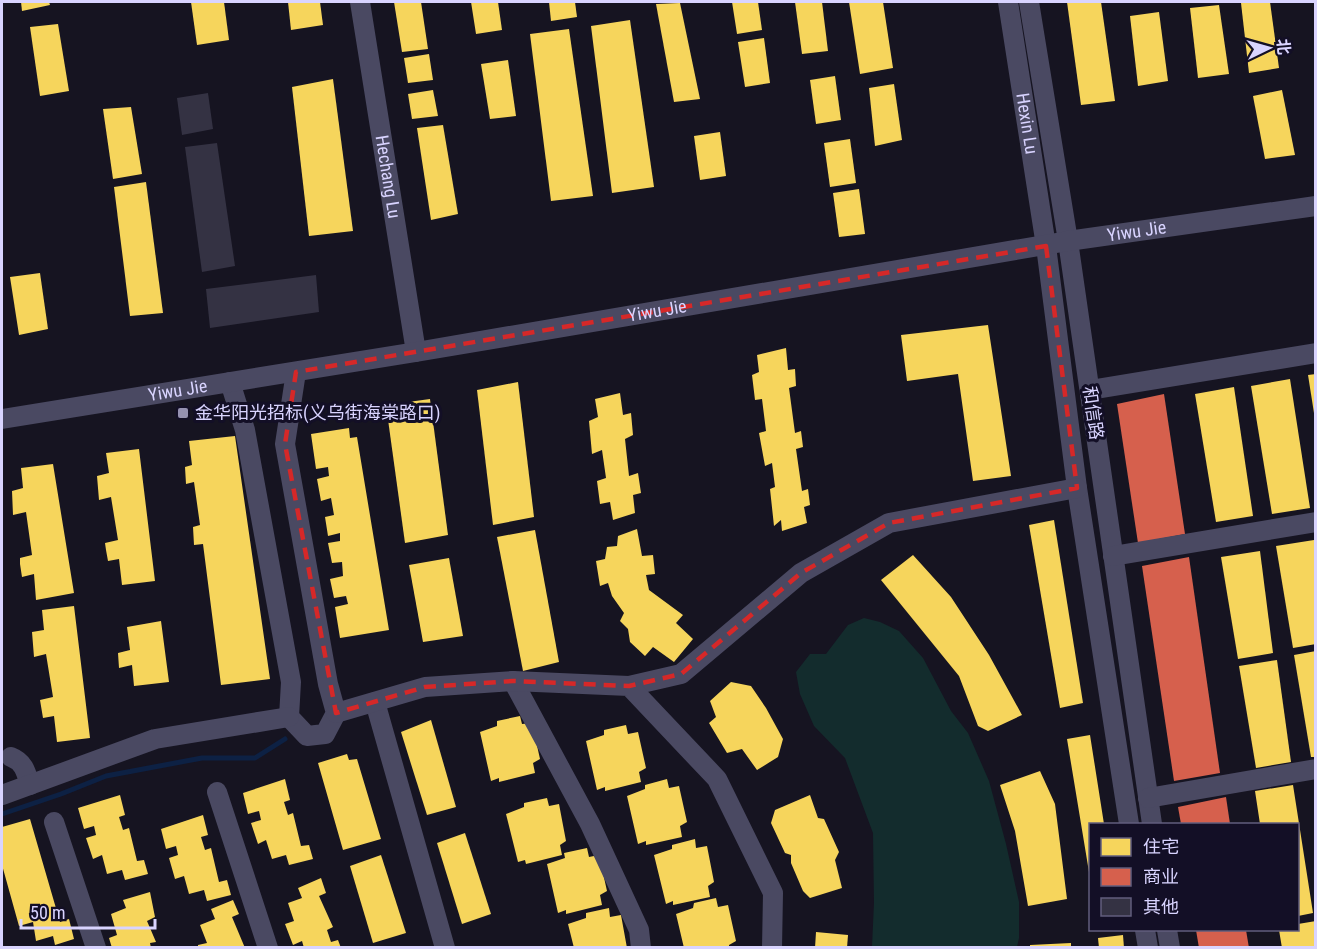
<svg xmlns="http://www.w3.org/2000/svg" width="1317" height="949" viewBox="0 0 1317 949" font-family="'Roboto Condensed','Noto Sans SC',sans-serif">
  <style>
    .green { fill: #132c2d }
    .homes { fill: #f6d55c }
    .shops { fill: #d6604d }
    .lines { fill: none; stroke-linecap: round; stroke-linejoin: round }
    .stream { stroke: #0d2144; stroke-width: 5 }
    .building { fill: #343243 }
    .minor { stroke: #4a4962; stroke-width: 20 }
    .marked { fill: none; stroke: #d62828; stroke-width: 4.5; stroke-dasharray: 12 8; stroke-linejoin: round }
    .poi-dot { fill: #9591b1; stroke: #130f26; stroke-width: 2 }
    .labels { text-anchor: middle; stroke-width: 6; stroke-linejoin: round; paint-order: stroke }
    .street-label { font-size: 18px; fill: #d9d4ff; stroke: #130f26 }
    .poi-label { font-size: 18px; fill: #d9d4ff; stroke: #130f26; text-anchor: start }
  </style>
  <rect width="100%" height="100%" fill="#161421"/>
  <polygon class="green" points="864,618 880,622 899,631 923,658 951,711 968,733 989,781 1006,844 1019,902 1019,938 1017,947 872,947 874,903 873,833 845,758 814,726 800,694 796,672 810,654 826,654 848,625"/>
  <g class="homes">
    <polygon points="21,2 49,2 50,5 22,11"/>
    <polygon points="191,2 224,2 229,40 197,45"/>
    <polygon points="288,2 320,2 323,25 291,30"/>
    <polygon points="394,2 421,2 428,49 402,52"/>
    <polygon points="471,2 498,2 502,30 476,34"/>
    <polygon points="549,2 575,2 577,17 551,21"/>
    <polygon points="732,2 758,2 762,30 737,34"/>
    <polygon points="795,2 822,2 828,51 802,54"/>
    <polygon points="849,2 883,2 893,68 860,74"/>
    <polygon points="1067,2 1101,2 1115,101 1081,105"/>
    <polygon points="1254,2 1270,2 1279,68 1249,73 1241,3"/>
    <polygon points="680,3 700,99 674,102 656,4"/>
    <polygon points="1219,5 1229,74 1198,78 1190,8"/>
    <polygon points="1159,12 1168,81 1138,86 1130,16"/>
    <polygon points="630,20 654,187 612,193 591,26"/>
    <polygon points="58,24 69,91 40,96 30,27"/>
    <polygon points="569,29 593,196 551,201 530,34"/>
    <polygon points="764,38 770,83 745,87 738,42"/>
    <polygon points="429,54 433,80 408,83 404,58"/>
    <polygon points="508,60 516,116 490,119 481,64"/>
    <polygon points="835,76 841,120 816,124 810,80"/>
    <polygon points="333,79 353,231 309,236 292,87"/>
    <polygon points="894,84 902,140 875,146 869,88"/>
    <polygon points="433,90 438,116 412,119 408,94"/>
    <polygon points="1282,90 1295,155 1265,159 1253,96"/>
    <polygon points="131,107 142,174 113,179 103,109"/>
    <polygon points="443,125 458,214 431,220 417,128"/>
    <polygon points="720,132 726,176 700,180 694,136"/>
    <polygon points="850,139 856,183 830,187 824,143"/>
    <polygon points="146,182 163,313 130,316 114,187"/>
    <polygon points="859,189 865,234 839,237 833,193"/>
    <polygon points="40,273 48,329 19,335 10,277"/>
    <polygon points="988,325 1011,476 973,481 958,374 907,381 901,335"/>
    <polygon points="786,348 788,370 795,369 796,386 789,388 795,433 801,431 803,447 796,449 802,491 808,489 810,505 804,507 807,523 782,531 781,520 774,526 770,489 775,487 772,463 765,466 759,433 766,431 762,399 755,400 752,375 759,372 757,355"/>
    <polygon points="1316,374 1316,413 1314,413 1308,375"/>
    <polygon points="1290,379 1310,508 1272,514 1251,386"/>
    <polygon points="518,382 534,517 493,525 477,390"/>
    <polygon points="1234,387 1253,516 1216,522 1195,394"/>
    <polygon points="620,393 623,415 631,413 633,435 625,439 629,476 638,473 641,493 633,495 635,513 613,520 610,502 600,504 597,481 606,478 602,450 592,454 589,421 598,417 595,399"/>
    <polygon points="430,399 448,535 405,543 386,405"/>
    <polygon points="349,428 350,438 357,437 389,630 340,638 335,607 348,604 346,596 334,598 330,579 343,576 342,562 332,563 328,543 340,541 340,533 328,536 325,517 334,515 331,498 321,501 317,479 329,476 328,467 316,469 311,434"/>
    <polygon points="235,436 270,679 221,685 203,544 194,545 193,527 200,525 194,482 186,484 185,467 192,465 189,441"/>
    <polygon points="139,449 155,581 122,585 119,559 108,561 106,550 105,543 118,540 111,497 99,500 97,476 109,473 106,453"/>
    <polygon points="53,464 74,593 36,600 34,574 22,577 20,564 20,558 32,555 26,512 13,515 12,491 23,488 21,468"/>
    <polygon points="1054,520 1083,703 1060,708 1029,525"/>
    <polygon points="637,529 642,556 653,555 655,574 646,575 649,590 683,615 676,623 693,639 674,662 653,647 645,656 630,642 628,629 620,621 624,613 612,596 608,583 600,586 596,561 605,559 607,547 617,546 618,536"/>
    <polygon points="535,530 559,662 523,671 497,537"/>
    <polygon points="1314,540 1316,644 1293,648 1276,546"/>
    <polygon points="1260,551 1273,653 1238,659 1221,557"/>
    <polygon points="913,555 951,597 989,655 1022,715 988,731 978,726 959,676 881,580"/>
    <polygon points="449,558 463,636 423,642 409,565"/>
    <polygon points="74,606 90,738 57,742 54,716 43,718 40,700 53,697 46,654 34,657 32,632 44,630 42,610"/>
    <polygon points="161,621 169,682 134,686 132,665 119,668 118,653 130,650 127,627"/>
    <polygon points="1316,651 1316,757 1311,757 1294,655"/>
    <polygon points="1277,660 1291,762 1256,768 1239,666"/>
    <polygon points="731,682 751,686 766,708 783,739 778,757 757,770 742,749 727,753 709,723 716,717 710,701"/>
    <polygon points="520,716 522,724 532,723 540,759 533,763 535,773 499,782 499,778 491,781 480,732 497,726 497,721"/>
    <polygon points="431,720 456,807 427,815 401,732"/>
    <polygon points="626,725 628,734 638,732 646,768 639,772 641,782 605,791 605,787 597,790 586,741 604,735 604,730"/>
    <polygon points="1090,735 1104,824 1090,824 1090,871 1089,872 1067,739"/>
    <polygon points="347,754 349,760 357,759 381,839 343,850 318,763"/>
    <polygon points="1040,771 1055,804 1067,899 1028,906 1015,831 1000,785"/>
    <polygon points="285,779 290,800 284,802 288,815 293,813 301,846 309,845 313,859 289,865 286,855 272,859 266,840 258,844 251,823 261,820 259,811 248,814 243,793"/>
    <polygon points="667,779 669,788 679,786 687,822 680,826 682,837 646,845 646,841 638,844 627,796 645,789 645,785"/>
    <polygon points="1293,785 1313,913 1298,916 1298,824 1260,824 1255,791"/>
    <polygon points="120,795 125,815 119,817 123,830 129,828 137,861 144,860 148,874 125,880 122,870 107,874 102,855 93,859 86,838 96,835 94,826 84,829 78,808"/>
    <polygon points="810,795 818,818 824,819 839,852 835,860 842,888 810,898 803,891 791,863 791,855 785,853 771,823 775,810"/>
    <polygon points="547,798 549,806 559,804 566,841 560,845 562,855 526,864 525,860 518,862 506,814 524,807 524,803"/>
    <polygon points="203,815 208,835 201,837 205,850 211,848 219,882 227,880 231,895 207,901 204,890 189,894 184,876 175,879 169,858 178,855 176,846 166,849 161,829"/>
    <polygon points="30,819 60,922 69,919 74,939 55,945 53,936 36,941 33,922 19,926 2,865 2,827"/>
    <polygon points="465,833 491,914 462,924 437,843"/>
    <polygon points="695,839 696,848 707,846 714,882 708,886 710,897 673,905 673,901 666,904 654,855 672,849 672,845"/>
    <polygon points="587,848 589,857 599,855 607,891 600,895 602,905 566,914 566,910 558,913 547,864 565,858 564,853"/>
    <polygon points="381,855 406,933 373,943 350,866"/>
    <polygon points="321,878 326,893 319,896 333,927 327,930 331,942 338,940 341,948 304,948 302,941 293,945 285,924 294,921 288,903 302,898 298,888"/>
    <polygon points="150,892 155,917 147,921 156,942 150,943 151,948 112,948 109,938 117,935 111,914 126,908 123,900"/>
    <polygon points="716,898 718,907 728,905 736,941 729,945 729,948 684,948 676,914 693,908 694,903"/>
    <polygon points="233,900 239,914 232,917 245,948 198,948 198,945 207,943 200,925 215,919 211,909"/>
    <polygon points="609,908 610,917 621,915 627,948 574,948 568,924 586,918 586,913"/>
    <polygon points="1316,921 1316,948 1282,948 1279,930 1298,930 1298,924"/>
    <polygon points="816,932 848,935 847,948 815,948"/>
    <polygon points="1123,935 1124,948 1099,948 1098,938"/>
    <polygon points="1071,943 1071,948 1030,948 1030,945"/>
  </g>
  <g class="shops">
    <polygon points="1164,394 1185,534 1138,543 1117,404"/>
    <polygon points="1189,557 1220,773 1174,781 1142,566"/>
    <polygon points="1226,797 1230,824 1181,824 1178,807"/>
    <polygon points="1196,930 1246,930 1249,948 1199,948"/>
  </g>
  <g class="lines">
    <polyline class="stream" points="2,814 61,794 106,776 202,758 255,758 285,739"/>
  </g>
  <g class="building">
    <polygon points="208,93 213,129 182,135 177,98"/>
    <polygon points="217,143 235,266 202,272 185,147"/>
    <polygon points="316,275 319,312 210,328 206,289"/>
  </g>
  <g class="lines">
    <g class="minor">
      <path id="s1" d="M360,2L416,352"/>
      <path id="s2" d="M1008,2L1046,246L1077,488L1129,824"/>
      <polyline points="1029,2 1068,241 1152,824"/>
      <polyline points="230,382 245,430 291,682 289,717 307,736 325,734 336,713 328,684 285,444 296,372"/>
      <polyline points="1090,390 1316,353"/>
      <path id="s3" d="M2,419L416,352L1068,241L1316,206"/>
      <polyline points="1113,556 1316,522"/>
      <polyline points="513,681 590,824 639,930 641,948"/>
      <polyline points="629,686 681,674 801,573 889,523 1077,488"/>
      <polyline points="375,702 445,948"/>
      <polyline points="336,713 425,687 513,681 629,686 717,779 773,893 772,948"/>
      <path d="M11,757C24,762 26,772 30,785"/>
      <polyline points="217,792 268,948"/>
      <polyline points="2,795 155,739 289,717"/>
      <polyline points="1148,798 1316,769"/>
      <polyline points="54,822 96,948"/>
      <polyline points="1145,930 1148,948"/>
      <polyline points="1167,930 1170,948"/>
    </g>
  </g>
  <path class="marked" d="M1046,246L1077,488L889,523L801,573L681,674L629,686L513,681L425,687L336,713L285,444L296,372Z"/>
  <rect class="poi-dot" x="177" y="407" width="12" height="12" rx="3"/>
  <g class="labels">
    <g class="street-label">
      <text dy="6" stroke="none"><textPath href="#s2" startOffset="123">Hexin Lu</textPath></text>
      <text dy="6" stroke="none"><textPath href="#s1" startOffset="177">Hechang Lu</textPath></text>
      <text dy="6" stroke="none"><textPath href="#s3" startOffset="1150">Yiwu Jie</textPath></text>
      <text dy="6" stroke="none"><textPath href="#s3" startOffset="664">Yiwu Jie</textPath></text>
      <text dy="6" stroke="none"><textPath href="#s3" startOffset="178">Yiwu Jie</textPath></text>
      <text transform="translate(1093 413) rotate(82)" y="6">和信路</text>
    </g>
    <g class="poi-label">
      <text x="195" y="419">金华阳光招标(义乌街海棠路口)</text>
    </g>
  </g>
  <rect width="1317" height="949" fill="none" stroke="#d9d4ff" stroke-width="6"/>
  <rect x="1089" y="823" width="210" height="108" fill="#130f26" stroke="#625e7d" stroke-width="1.5"/>
  <rect x="1101" y="838" width="30" height="18" fill="#f6d55c" stroke="#625e7d" stroke-width="1.5"/>
  <text x="1143" y="853" font-size="18" fill="#d9d4ff">住宅</text>
  <rect x="1101" y="868" width="30" height="18" fill="#d6604d" stroke="#625e7d" stroke-width="1.5"/>
  <text x="1143" y="883" font-size="18" fill="#d9d4ff">商业</text>
  <rect x="1101" y="898" width="30" height="18" fill="#343243" stroke="#625e7d" stroke-width="1.5"/>
  <text x="1143" y="913" font-size="18" fill="#d9d4ff">其他</text>
  <g transform="translate(1269 48) rotate(85)" stroke="#130f26" stroke-width="4.5" paint-order="stroke">
  <path d="M0-4.5L10 22L0 15L-10 22Z" fill="#d9d4ff"/>
  <text y="-9" font-size="16" font-weight="bold" text-anchor="middle" fill="#d9d4ff">北</text>
  </g>
  <path d="M21 919v9h134v-9" fill="none" stroke="#d9d4ff" stroke-width="3"/>
  <text x="30" y="919" font-size="18" fill="#d9d4ff" stroke="#130f26" stroke-width="4.5" paint-order="stroke">50 m</text>
</svg>
